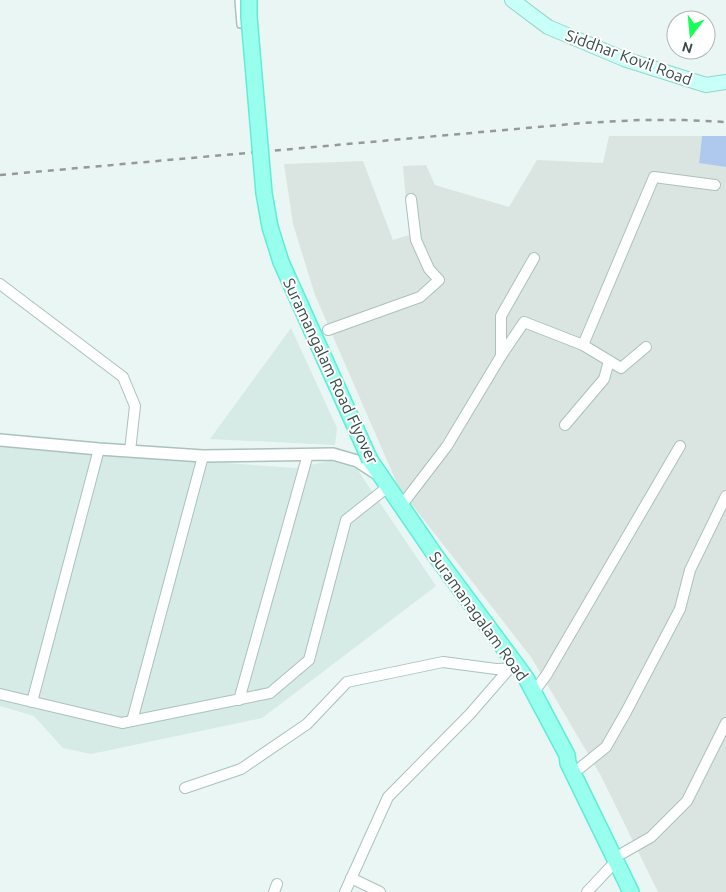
<svg xmlns="http://www.w3.org/2000/svg" width="726" height="892" viewBox="0 0 726 892" font-family="Ubuntu,sans-serif">
  <style>
    .residential { fill: #d6eae6 }
    .industrial { fill: #dae5e2 }
    .green { fill: #aec9ed }
    .lines { fill: none; stroke-linecap: round; stroke-linejoin: round }
    .service-casing { stroke: #aac2bd; stroke-width: 8 }
    .minor-casing { stroke: #aac2bd; stroke-width: 12 }
    .tertiary-casing { stroke: #aac2bd; stroke-width: 14 }
    .secondary-casing { stroke: #93d6cd; stroke-width: 16 }
    .primary-casing { stroke: #5eeed6; stroke-width: 18 }
    .service { stroke: #fff; stroke-width: 5 }
    .minor { stroke: #fff; stroke-width: 10 }
    .tertiary { stroke: #fff; stroke-width: 11 }
    .secondary { stroke: #c9fff9; stroke-width: 14 }
    .primary { stroke: #98ffef; stroke-width: 15 }
    .rail { stroke: #989898; stroke-width: 2.5; stroke-dasharray: 6 6; stroke-linecap: butt }
    .primary-bridge-casing { stroke: #5eeed6; stroke-width: 18; stroke-linecap: butt }
    .primary-bridge { stroke: #98ffef; stroke-width: 15 }
    .labels { text-anchor: middle; stroke-width: 4; stroke-linejoin: round; paint-order: stroke }
    .street-label { font-size: 16px; fill: #364a45; stroke: #fff }
  </style>
  <rect width="100%" height="100%" fill="#e9f6f3"/>
  <g class="residential">
    <polygon points="291,328 337,428 335,445 210,439"/>
    <polygon points="0,443 200,461 295,468 330,461 357,469 436,586 262,718 91,754 63,748 34,716 0,706"/>
  </g>
  <polygon class="industrial" points="609,136 702,136 699,162 726,167 726,892 658,892 601,776 531,657 399,488 315,295 293,224 284,164 363,161 393,240 409,235 403,166 426,165 435,185 509,207 537,160 603,163"/>
  <polygon class="green" points="702,136 726,136 726,167 699,163"/>
  <g class="lines">
    <g class="service-casing">
      <polyline id="service" points="238,0 240,25"/>
    </g>
    <g class="minor-casing">
      <g id="minor">
        <polyline points="0,284 123,377 135,406 130,451"/>
        <polyline points="328,330 420,297 439,280 429,269 416,240 411,199"/>
        <polyline points="583,345 621,368 646,347"/>
        <polyline points="501,356 501,316 534,258"/>
        <polyline points="565,425 604,379 609,361"/>
        <polyline points="401,506 447,446 501,356 524,322 583,345 654,177 715,185"/>
        <polyline points="534,692 547,674 680,446"/>
        <polyline points="0,694 122,723 270,693 309,660 346,520 389,486"/>
        <polyline points="239,700 308,454"/>
        <polyline points="32,702 99,449"/>
        <polyline points="132,721 203,456"/>
        <polyline points="580,768 606,747 626,712 680,609 690,570 726,496"/>
        <polyline points="185,788 241,769 307,724 347,682 443,662 496,669 519,668"/>
        <polyline points="623,853 651,837 687,801 726,723"/>
        <polyline points="351,878 380,892"/>
        <polyline points="274,892 277,884"/>
        <polyline points="345,892 388,797 470,714 509,669"/>
        <polyline points="587,892 616,861"/>
      </g>
    </g>
    <g class="tertiary-casing">
      <polyline id="tertiary" points="0,440 99,449 203,456 333,454 357,461 377,474"/>
    </g>
    <g class="secondary-casing">
      <polyline id="secondary" points="512,0 548,27 624,59 706,85 726,82"/>
    </g>
    <g class="primary-casing">
      <polyline id="primary" points="370,460 435,555 526,678 567,755 568,763 631,892"/>
    </g>
    <use href="#service" class="service"/>
    <use href="#minor" class="minor"/>
    <use href="#tertiary" class="tertiary"/>
    <use href="#secondary" class="secondary"/>
    <use href="#primary" class="primary"/>
    <polyline class="rail" points="0,175 583,123 640,120 685,120 726,122"/>
    <g class="primary-bridge-casing">
      <polyline id="primary-bridge" points="249,0 249,17 264,193 270,227 281,262 370,460"/>
    </g>
    <use href="#primary-bridge" class="primary-bridge"/>
  </g>
  <g class="labels">
    <g class="street-label">
      <text transform="translate(629 57) rotate(20)" y="6">Siddhar Kovil Road</text>
      <text transform="translate(331 371) rotate(65)" y="6">Suramangalam Road Flyover</text>
      <text transform="translate(479 616) rotate(54)" y="6">Suramanagalam Road</text>
    </g>
  </g>
  <g transform="translate(691 35) rotate(196)"><circle r="24" fill="#ffffff" stroke="#afb7b5"/>
  <path d="M0-4L9 19L0 12L-9 19Z" fill="#16ff57"/>
  <text y="-8" font-size="14" font-weight="bold" text-anchor="middle" fill="#364a45">N</text>
  </g>
</svg>
